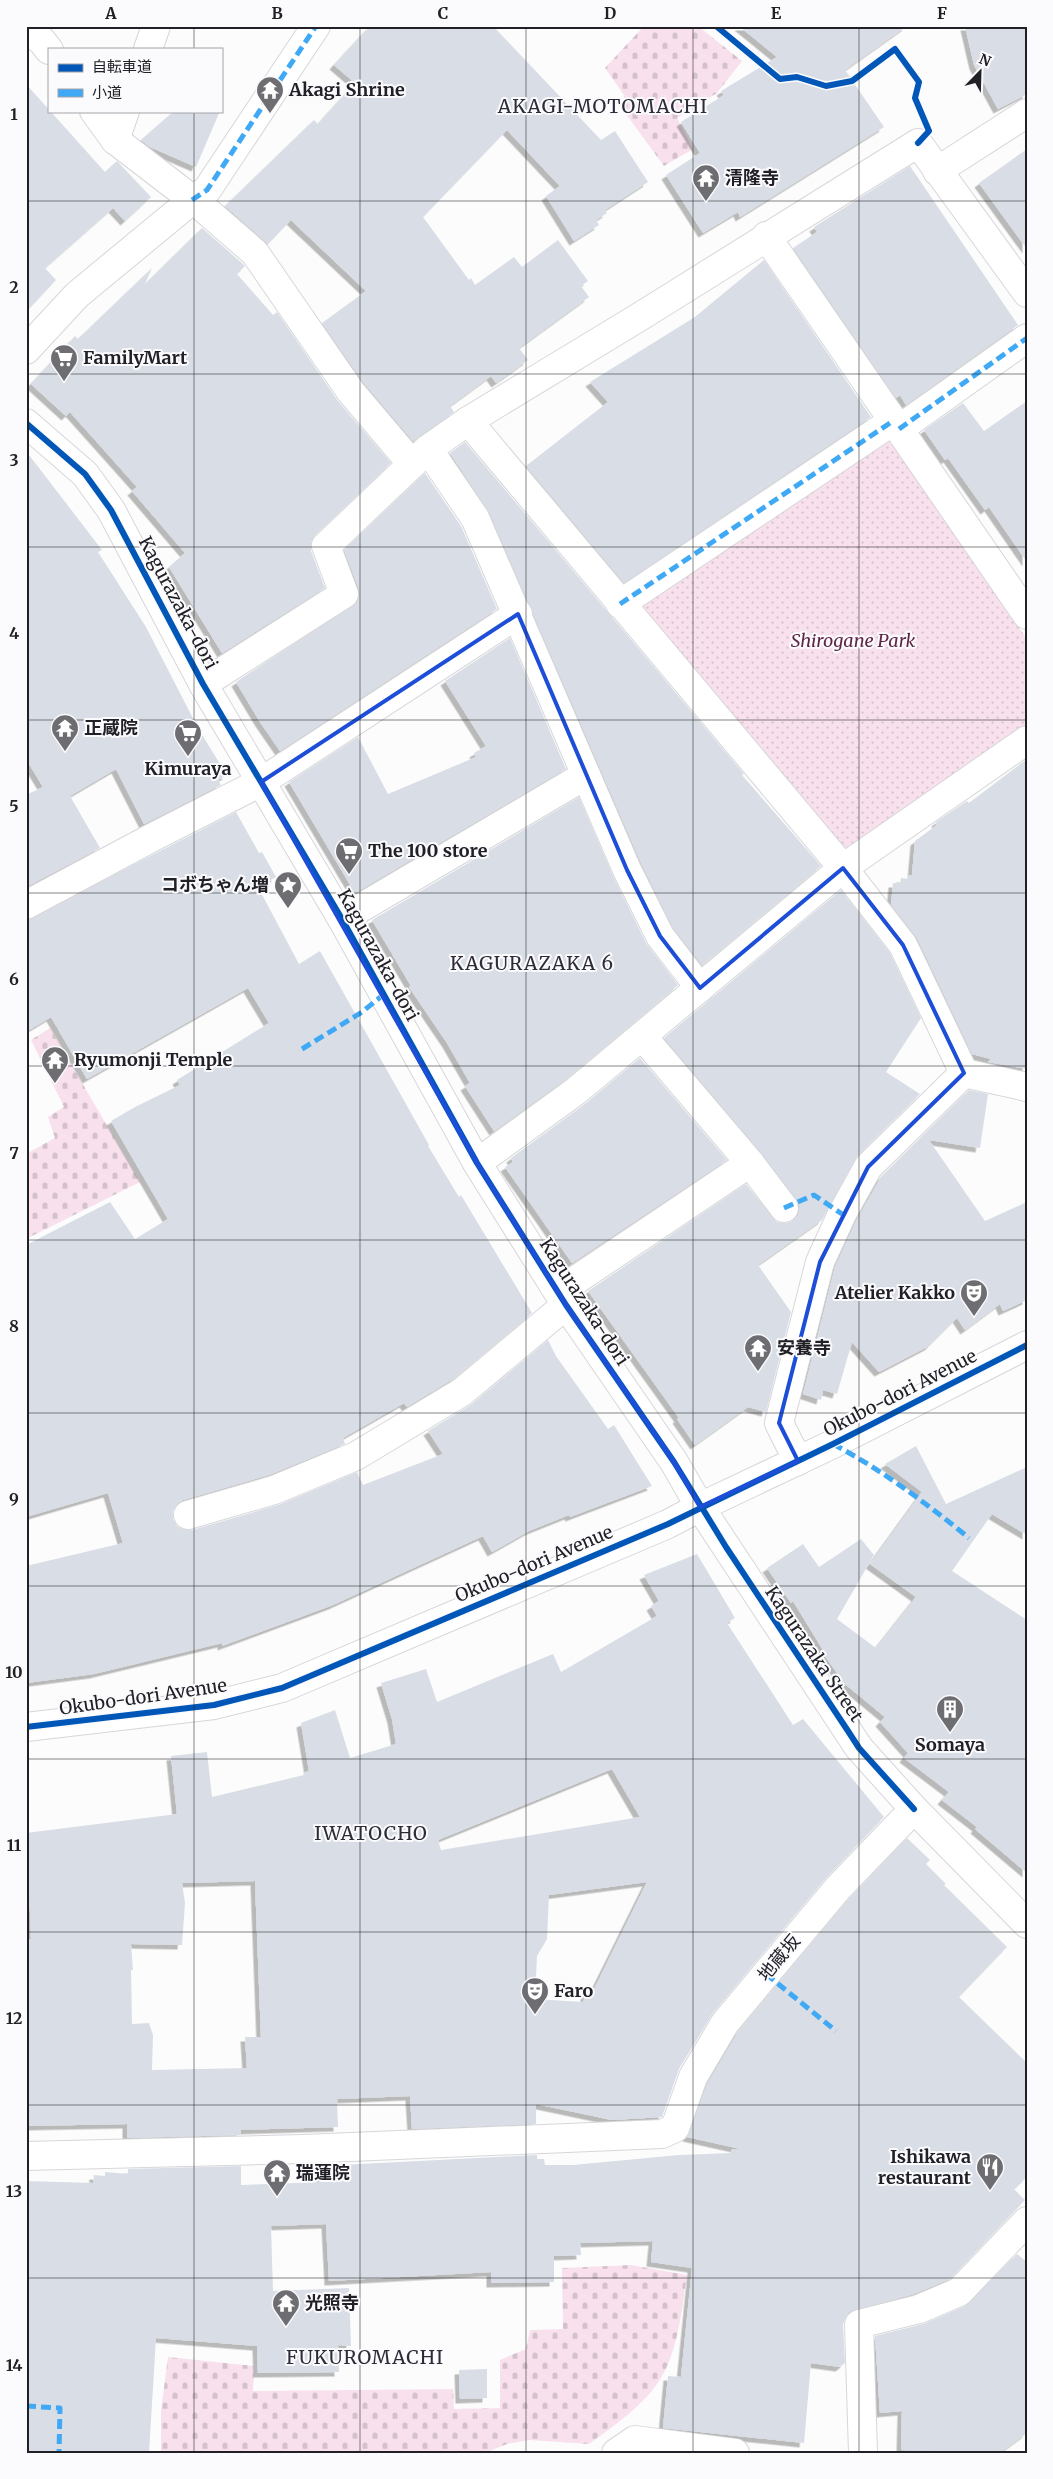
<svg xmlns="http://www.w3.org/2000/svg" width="1053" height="2479" viewBox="0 0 1053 2479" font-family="Merriweather,'Noto Sans JP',serif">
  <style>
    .cemetery { fill: url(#cemetery-stones) }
    .park { fill: url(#park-dots) }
    .building { fill: #d9dee6; fill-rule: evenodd; filter: url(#shadow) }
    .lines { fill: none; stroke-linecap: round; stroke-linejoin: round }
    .street-casing { stroke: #d7d6da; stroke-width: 30 }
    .secondary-casing { stroke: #d7d6da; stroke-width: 30 }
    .primary-casing { stroke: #d7d6da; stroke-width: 30 }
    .street { stroke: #fff; stroke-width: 28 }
    .secondary { stroke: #fff; stroke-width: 28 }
    .primary { stroke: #fff; stroke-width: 28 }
    .quiet { stroke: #3fa9f5; stroke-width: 5; stroke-dasharray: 10 5; stroke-linecap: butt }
    .cycleway-casing { stroke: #fbfbfe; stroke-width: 9 }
    .cycleway { stroke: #0057b8; stroke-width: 6 }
    .marked { fill: none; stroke: #1d4ed8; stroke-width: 4; stroke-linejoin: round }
    .grid { fill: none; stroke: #212026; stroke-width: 1; stroke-opacity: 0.55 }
    .labels { text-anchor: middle; stroke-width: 4; stroke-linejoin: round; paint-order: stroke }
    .poi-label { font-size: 18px; font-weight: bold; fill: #212026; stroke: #fbfbfe; text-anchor: start }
    .street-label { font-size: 18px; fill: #212026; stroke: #fbfbfe }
    .park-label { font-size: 18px; font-style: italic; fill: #5f2647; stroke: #fbfbfe }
    .neighbourhood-label { font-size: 19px; letter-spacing: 1px; fill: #2d2c38; stroke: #fbfbfe }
    .neatline { fill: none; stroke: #212026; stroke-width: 2 }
    .grid-label { font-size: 16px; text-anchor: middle; font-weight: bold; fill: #212026 }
  </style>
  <defs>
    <pattern id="cemetery-stones" width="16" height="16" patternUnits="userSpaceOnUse" patternTransform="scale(1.25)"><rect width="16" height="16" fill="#f8e1ed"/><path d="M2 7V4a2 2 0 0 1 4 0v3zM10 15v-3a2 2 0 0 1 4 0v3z" fill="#d4c1cb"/></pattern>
    <pattern id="park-dots" width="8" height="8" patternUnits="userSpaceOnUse" patternTransform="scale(1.25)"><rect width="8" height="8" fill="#f8e1ed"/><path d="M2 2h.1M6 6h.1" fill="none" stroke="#d4c1cb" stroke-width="1.8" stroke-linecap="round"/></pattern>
    <filter id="shadow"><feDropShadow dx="-4.5" dy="4.5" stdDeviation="0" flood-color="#0004"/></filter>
  </defs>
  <rect width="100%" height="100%" fill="#fcfcfd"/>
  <g class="cemetery">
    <polygon points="644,26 698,26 742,61 717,93 677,118 693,149 664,166 623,110 624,95 605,68"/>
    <polygon points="50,1028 140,1182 26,1239 26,1154 55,1138 48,1117 64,1107 31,1040"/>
    <path d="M631,2265L687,2275C681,2313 678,2361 651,2392C634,2412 611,2428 589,2444L529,2440L507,2444L485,2453H161V2411L168,2357L254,2366L253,2391L453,2389L454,2409L500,2408V2360L526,2349L530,2330L563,2329L562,2268Z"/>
  </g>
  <polygon class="park" points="890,439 1027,639 1027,728 838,853 637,608"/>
  <g class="building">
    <polygon points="370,26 493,26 601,140 615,131 648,182 605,210 607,213 596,220 599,225 574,241 546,196 560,186 507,130 423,217 469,280 471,278 475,285 514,257 522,267 558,240 588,281 581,286 589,297 519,348 528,360 496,383 491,376 450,406 454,412 413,441 363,382 322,323 366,291 291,220 268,244 225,206 314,120 318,124 355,83 334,65"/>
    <polygon points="739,26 907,26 845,70 884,127 740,217 738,212 703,233 666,175 700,153 681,122 724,95 721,91 777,57"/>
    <polygon points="965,26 1027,26 1027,94 998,109 974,65"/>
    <polygon points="26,84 105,172 117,161 151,197 125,221 113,208 45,268 56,280 26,312"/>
    <polygon points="174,111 220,111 196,167 150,147 141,140"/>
    <polygon points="1027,149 1027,249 979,183"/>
    <polygon points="910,166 1018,325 906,405 900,395 896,398 793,248 817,232 814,227"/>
    <polygon points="202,228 243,264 245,266 237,274 273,315 277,312 338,401 391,463 315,535 311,542 311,551 325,588 222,653 169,567 185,553 132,491 137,487 70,412 66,416 31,384 75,336 78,339 152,268 145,284"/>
    <polygon points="764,260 871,417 624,583 526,466 608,402 590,382 695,317"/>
    <polygon points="1027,401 1027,562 989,507 985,510 948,458 945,460 924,430 963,403 984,431"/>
    <polygon points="465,442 744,774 742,775 821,866 702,965 673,928 641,863 489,512 450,453"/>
    <polygon points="26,451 102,550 98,552 146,627 199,730 227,775 218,780 221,785 144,824 116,769 70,796 100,848 26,887 26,795 43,787 26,759"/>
    <polygon points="425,473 461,526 497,609 280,751 260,722 236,682 357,602 359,589 344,550"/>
    <polygon points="510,638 566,769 355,893 289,782 358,737 388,794 476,757 474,753 486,746 445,681"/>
    <polygon points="1027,759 1027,1069 988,1062 991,1059 972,1054 917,938 891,905 893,883 900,883 901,878 908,879 908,875 912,875 915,841 937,825 936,822 967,801 969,803"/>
    <polygon points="579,797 613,876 646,943 678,985 566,1079 494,1131 465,1086 470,1083 447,1043 409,987 411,986 372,920"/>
    <polygon points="236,812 259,853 262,852 276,877 258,887 299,964 320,951 429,1145 428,1146 459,1197 461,1195 532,1313 453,1379 407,1407 404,1403 343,1438 345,1444 269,1475 183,1500 177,1504 173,1511 173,1519 177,1526 184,1530 192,1530 278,1505 357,1472 363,1485 443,1454 428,1431 472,1404 548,1340 556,1356 608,1429 614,1425 652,1486 570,1517 569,1515 529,1531 492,1552 483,1536 333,1605 222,1646 222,1643 94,1674 26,1683 26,1566 123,1543 108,1493 26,1517 26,1245 110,1202 135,1239 168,1219 111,1121 135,1107 180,1085 177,1080 269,1023 248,988 87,1079 51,1017 26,1032 26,920"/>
    <polygon points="841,890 890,953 921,1018 886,1072 920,1094 857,1156 822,1220 758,1265 791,1312 766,1412 748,1407 695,1445 677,1419 679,1418 588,1291 746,1184 777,1222 786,1223 793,1221 798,1215 800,1207 796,1199 762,1154 664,1038"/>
    <polygon points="640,1058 727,1160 572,1263 505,1167 513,1162 511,1158 585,1104"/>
    <polygon points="969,1090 988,1094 980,1148 929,1140 985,1221 1027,1202 1027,1300 1003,1311 1000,1304 965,1330 957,1318 929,1346 879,1372 852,1342 837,1394 823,1390 821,1400 803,1394 835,1267 856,1221 881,1177"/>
    <polygon points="916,1446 946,1504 1027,1467 1027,1535 992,1514 952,1571 1027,1620 1027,1873 975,1829 977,1827 942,1800 949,1792 904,1758 908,1753 880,1722 885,1717 845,1684 822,1652 823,1650 793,1601 791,1603 767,1568 803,1544 819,1567 861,1539 874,1555 837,1619 876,1648 916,1597 870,1564 922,1492 885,1464"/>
    <path d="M697,1554L735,1618L727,1623L793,1725L803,1719L884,1817L826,1878L713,2013L679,2069L662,2117L612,2120L536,2104V2124L412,2129L410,2096L337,2099L338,2127L241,2130V2135L127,2138V2124L26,2126V1939H31L29,1885L26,1886V1833L177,1814L171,1756L207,1752L212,1797L304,1775L303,1773L309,1771L301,1723L335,1710L350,1758L396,1744L392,1719L381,1683L426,1669L437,1702L553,1654L561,1672L657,1616L651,1606L659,1601L644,1575ZM612,1769L640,1817L441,1850L438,1840ZM255,1881L261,2037H245L247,2068L152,2070L153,2035L149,2023L132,2024L131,1970H133L131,1944L182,1945L185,1903L182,1883ZM647,1882L594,1989L588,1987L583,2002L535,1999L537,1956L547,1939L549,1895Z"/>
    <polygon points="907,1838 930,1860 926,1864 946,1884 944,1885 1007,1947 959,1997 1027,2063 1027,2177 1014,2189 1025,2200 950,2279 914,2294 849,2312 843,2324 845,2363 840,2367 811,2363 804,2443 663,2428 668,2376 681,2377 692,2268 651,2262 653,2241 580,2243 581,2255 554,2256 554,2282 491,2283 491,2272 329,2281 326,2224 271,2226 273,2291 349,2288 351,2346 338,2345 339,2372 258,2373 257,2346 156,2338 149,2453 26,2453 26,2181 93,2183 94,2175 105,2176 105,2172 128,2174 128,2169 241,2166 241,2185 322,2182 321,2166 537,2155 537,2159 544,2159 545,2165 573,2165 679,2155 731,2153 731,2150 741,2149 687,2137 707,2084 738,2032 850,1898"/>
    <polygon points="1017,2254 1027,2262 1027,2433 1000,2453 901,2450 902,2411 880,2413 875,2336 923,2324 965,2306"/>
    <polygon points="487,2369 487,2398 460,2399 459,2370"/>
  </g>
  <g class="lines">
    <g class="street-casing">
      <g id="street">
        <polyline points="26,29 42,41 49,50"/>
        <polyline points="148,49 156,26"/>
        <polyline points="94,111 115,140 201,206 255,253 351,392 412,464"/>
        <polyline points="115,140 125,111"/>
        <polyline points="937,171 1027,113"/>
        <polyline points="192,200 207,190 316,26"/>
        <polyline points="766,236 1027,615"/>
        <polyline points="468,421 843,868 903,945 964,1073"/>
        <polyline points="899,429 1027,338"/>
        <polyline points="428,449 475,518 627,870 660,936 700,988"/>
        <polyline points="620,604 893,421"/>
        <polyline points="203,684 344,594 326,546 428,449 468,421 641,316 918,143 1027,293"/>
        <polyline points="26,905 157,835 261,782 518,614"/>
        <polyline points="342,919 586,775"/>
        <polyline points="642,1036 750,1163 784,1208"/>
        <polyline points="964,1073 1027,1087"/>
        <polyline points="477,1163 576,1091 843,868 1027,740"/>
        <polyline points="558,1292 750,1163"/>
        <polyline points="798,1461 779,1423 820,1262 842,1214 868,1167 964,1073"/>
        <polyline points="700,1507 859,1748 914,1809 1027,1924"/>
        <polyline points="188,1515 274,1490 356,1456 462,1392 566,1305"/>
        <polyline points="26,2156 303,2149 662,2134 675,2128 693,2077 725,2023 838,1888 914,1809"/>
        <polyline points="616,2453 635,2440 735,2453"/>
        <polyline points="863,2453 859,2324 919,2309 959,2292 1027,2221"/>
      </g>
    </g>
    <g class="secondary-casing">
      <g id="secondary">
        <polyline points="26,350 77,295 192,200"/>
        <polyline points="26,1727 214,1705 282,1688 668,1524 700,1507"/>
      </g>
    </g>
    <g class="primary-casing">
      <polyline id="primary" points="26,423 85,474 111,510 203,684 342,919 477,1163 566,1305 674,1462 700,1507 833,1444 1027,1345"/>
    </g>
    <use href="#street" class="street"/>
    <use href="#secondary" class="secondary"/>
    <use href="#primary" class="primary"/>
    <g class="quiet">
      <polyline points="192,200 207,190 316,26"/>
      <polyline points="899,429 1027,338"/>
      <polyline points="620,604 893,421"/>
      <polyline points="302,1049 362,1012 383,995"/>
      <polyline points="784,1208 814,1195 842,1214"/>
      <path d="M833,1444C882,1470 926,1503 969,1538"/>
      <polyline points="766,1974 836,2031"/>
      <polyline points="26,2406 60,2408 59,2453"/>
    </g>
    <g class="cycleway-casing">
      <g id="cycleway">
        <polyline points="716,26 780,79 797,77 826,86 852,81 895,49 919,82 915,98 929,131 918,143"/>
        <polyline points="26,423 85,474 111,510 203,684 342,919 477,1163 566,1305 674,1462 726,1547 848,1731 859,1748 914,1809"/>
        <polyline points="26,1727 214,1705 282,1688 668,1524 833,1444 1027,1345"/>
      </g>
    </g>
    <use href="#cycleway" class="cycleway"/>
  </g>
  <path class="marked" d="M518,614L627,870L660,936L700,988L843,868L903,945L964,1073L868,1167L820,1262L779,1423L798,1461L700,1507L674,1462L566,1305L477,1163L261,782Z"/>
  <path class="grid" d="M194,26V49M360,26V2453M526,26V2453M693,26V2453M859,26V2453M194,111V2453M26,201H1027M26,374H1027M26,547H1027M26,720H1027M26,893H1027M26,1066H1027M26,1240H1027M26,1413H1027M26,1586H1027M26,1759H1027M26,1932H1027M26,2105H1027M26,2278H1027"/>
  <defs>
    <g id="temple-pin" transform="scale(1.4375)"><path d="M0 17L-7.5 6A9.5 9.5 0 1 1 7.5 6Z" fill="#6e6d71" stroke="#fbfbfe"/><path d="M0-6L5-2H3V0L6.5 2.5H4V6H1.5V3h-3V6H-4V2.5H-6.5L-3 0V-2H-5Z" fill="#fff"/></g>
    <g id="supermarket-pin" transform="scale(1.4375)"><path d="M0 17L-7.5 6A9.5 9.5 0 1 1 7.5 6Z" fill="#6e6d71" stroke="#fbfbfe"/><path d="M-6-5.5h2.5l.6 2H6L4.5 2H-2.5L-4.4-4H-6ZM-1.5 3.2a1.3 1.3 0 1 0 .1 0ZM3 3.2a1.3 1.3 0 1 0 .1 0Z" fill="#fff"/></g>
    <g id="sight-pin" transform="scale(1.4375)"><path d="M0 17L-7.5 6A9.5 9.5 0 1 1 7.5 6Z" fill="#6e6d71" stroke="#fbfbfe"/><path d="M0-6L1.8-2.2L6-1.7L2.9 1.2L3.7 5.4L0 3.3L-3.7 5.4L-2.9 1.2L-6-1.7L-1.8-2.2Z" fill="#fff"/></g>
    <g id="theatre-pin" transform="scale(1.4375)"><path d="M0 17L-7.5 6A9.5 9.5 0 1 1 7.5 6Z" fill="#6e6d71" stroke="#fbfbfe"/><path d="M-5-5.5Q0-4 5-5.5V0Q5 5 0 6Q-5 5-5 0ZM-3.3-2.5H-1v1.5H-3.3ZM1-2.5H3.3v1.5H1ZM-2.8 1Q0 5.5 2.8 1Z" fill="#fff"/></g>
    <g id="building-pin" transform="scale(1.4375)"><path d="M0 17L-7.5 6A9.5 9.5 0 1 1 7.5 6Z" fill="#6e6d71" stroke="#fbfbfe"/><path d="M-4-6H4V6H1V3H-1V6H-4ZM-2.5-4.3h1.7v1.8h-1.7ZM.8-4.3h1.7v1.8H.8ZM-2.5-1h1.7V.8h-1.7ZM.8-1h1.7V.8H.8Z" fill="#fff"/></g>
    <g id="restaurant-pin" transform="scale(1.4375)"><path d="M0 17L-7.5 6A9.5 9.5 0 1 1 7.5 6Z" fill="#6e6d71" stroke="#fbfbfe"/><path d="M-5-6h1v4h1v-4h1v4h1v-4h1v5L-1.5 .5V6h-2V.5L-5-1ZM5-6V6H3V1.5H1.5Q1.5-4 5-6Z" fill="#fff"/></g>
  </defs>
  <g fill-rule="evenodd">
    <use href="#temple-pin" x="270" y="90"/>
    <use href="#temple-pin" x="706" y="178"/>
    <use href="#supermarket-pin" x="64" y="358"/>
    <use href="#temple-pin" x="65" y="728"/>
    <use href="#supermarket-pin" x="188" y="733"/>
    <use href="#supermarket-pin" x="349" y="851"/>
    <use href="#sight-pin" x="288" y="885"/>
    <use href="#temple-pin" x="55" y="1060"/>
    <use href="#theatre-pin" x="974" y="1293"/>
    <use href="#temple-pin" x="758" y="1348"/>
    <use href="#building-pin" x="950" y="1709"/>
    <use href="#theatre-pin" x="535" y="1991"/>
    <use href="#restaurant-pin" x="990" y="2167"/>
    <use href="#temple-pin" x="277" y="2173"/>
    <use href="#temple-pin" x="286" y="2303"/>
  </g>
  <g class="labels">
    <g class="poi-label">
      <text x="289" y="96">Akagi Shrine</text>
      <text x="725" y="184">清隆寺</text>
      <text x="83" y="364">FamilyMart</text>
      <text x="84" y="734">正蔵院</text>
      <text x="188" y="775" text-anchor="middle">Kimuraya</text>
      <text x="368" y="857">The 100 store</text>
      <text x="269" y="891" text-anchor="end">コボちゃん増</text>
      <text x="74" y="1066">Ryumonji Temple</text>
      <text x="955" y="1299" text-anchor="end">Atelier Kakko</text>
      <text x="777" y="1354">安養寺</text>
      <text x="950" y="1751" text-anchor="middle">Somaya</text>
      <text x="554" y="1997">Faro</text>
      <text x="971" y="2163" text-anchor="end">Ishikawa<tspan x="971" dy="21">restaurant</tspan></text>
      <text x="296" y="2179">瑞蓮院</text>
      <text x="305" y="2309">光照寺</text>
    </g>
    <g class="street-label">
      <text transform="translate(178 603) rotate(62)" y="6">Kagurazaka-dori</text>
      <text transform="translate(378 955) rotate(61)" y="6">Kagurazaka-dori</text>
      <text transform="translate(584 1302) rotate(57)" y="6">Kagurazaka-dori</text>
      <text transform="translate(900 1393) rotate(-27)" y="6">Okubo-dori Avenue</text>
      <text transform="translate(534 1564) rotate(-23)" y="6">Okubo-dori Avenue</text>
      <text transform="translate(814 1654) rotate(56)" y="6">Kagurazaka Street</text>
      <text transform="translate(143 1697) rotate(-8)" y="6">Okubo-dori Avenue</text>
      <text transform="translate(779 1958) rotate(-50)" y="6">地蔵坂</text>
    </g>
    <g class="park-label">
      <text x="853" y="647">Shirogane Park</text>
    </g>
    <g class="neighbourhood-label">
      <text x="603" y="113">AKAGI-MOTOMACHI</text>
      <text x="532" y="970">KAGURAZAKA 6</text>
      <text x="371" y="1840">IWATOCHO</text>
      <text x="365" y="2364">FUKUROMACHI</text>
    </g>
  </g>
  <rect width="1053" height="2479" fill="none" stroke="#fbfbfe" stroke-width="55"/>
  <rect x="48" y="48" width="175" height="65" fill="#fbfbfe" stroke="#a4a3a8"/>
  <rect x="58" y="64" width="25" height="8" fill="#0057b8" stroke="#a4a3a8"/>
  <text x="92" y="72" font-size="15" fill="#212026">自転車道</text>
  <rect x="58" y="89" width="25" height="8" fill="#3fa9f5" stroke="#a4a3a8"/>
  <text x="92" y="98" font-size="15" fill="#212026">小道</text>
  <g transform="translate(980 72) rotate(23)" stroke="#fbfbfe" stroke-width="4" paint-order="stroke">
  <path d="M0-4L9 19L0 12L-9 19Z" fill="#212026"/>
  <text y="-8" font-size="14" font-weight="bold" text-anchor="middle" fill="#212026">N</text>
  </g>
  <rect x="28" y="28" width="998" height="2424" class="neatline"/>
  <g class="grid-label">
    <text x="111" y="19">A</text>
    <text x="277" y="19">B</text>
    <text x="443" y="19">C</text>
    <text x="610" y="19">D</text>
    <text x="776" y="19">E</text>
    <text x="942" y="19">F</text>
    <text x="14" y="120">1</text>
    <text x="14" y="293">2</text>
    <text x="14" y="466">3</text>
    <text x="14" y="639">4</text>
    <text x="14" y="812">5</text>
    <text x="14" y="985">6</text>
    <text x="14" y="1159">7</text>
    <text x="14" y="1332">8</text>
    <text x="14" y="1505">9</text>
    <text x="14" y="1678">10</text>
    <text x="14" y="1851">11</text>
    <text x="14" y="2024">12</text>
    <text x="14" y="2197">13</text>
    <text x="14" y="2371">14</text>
  </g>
</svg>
